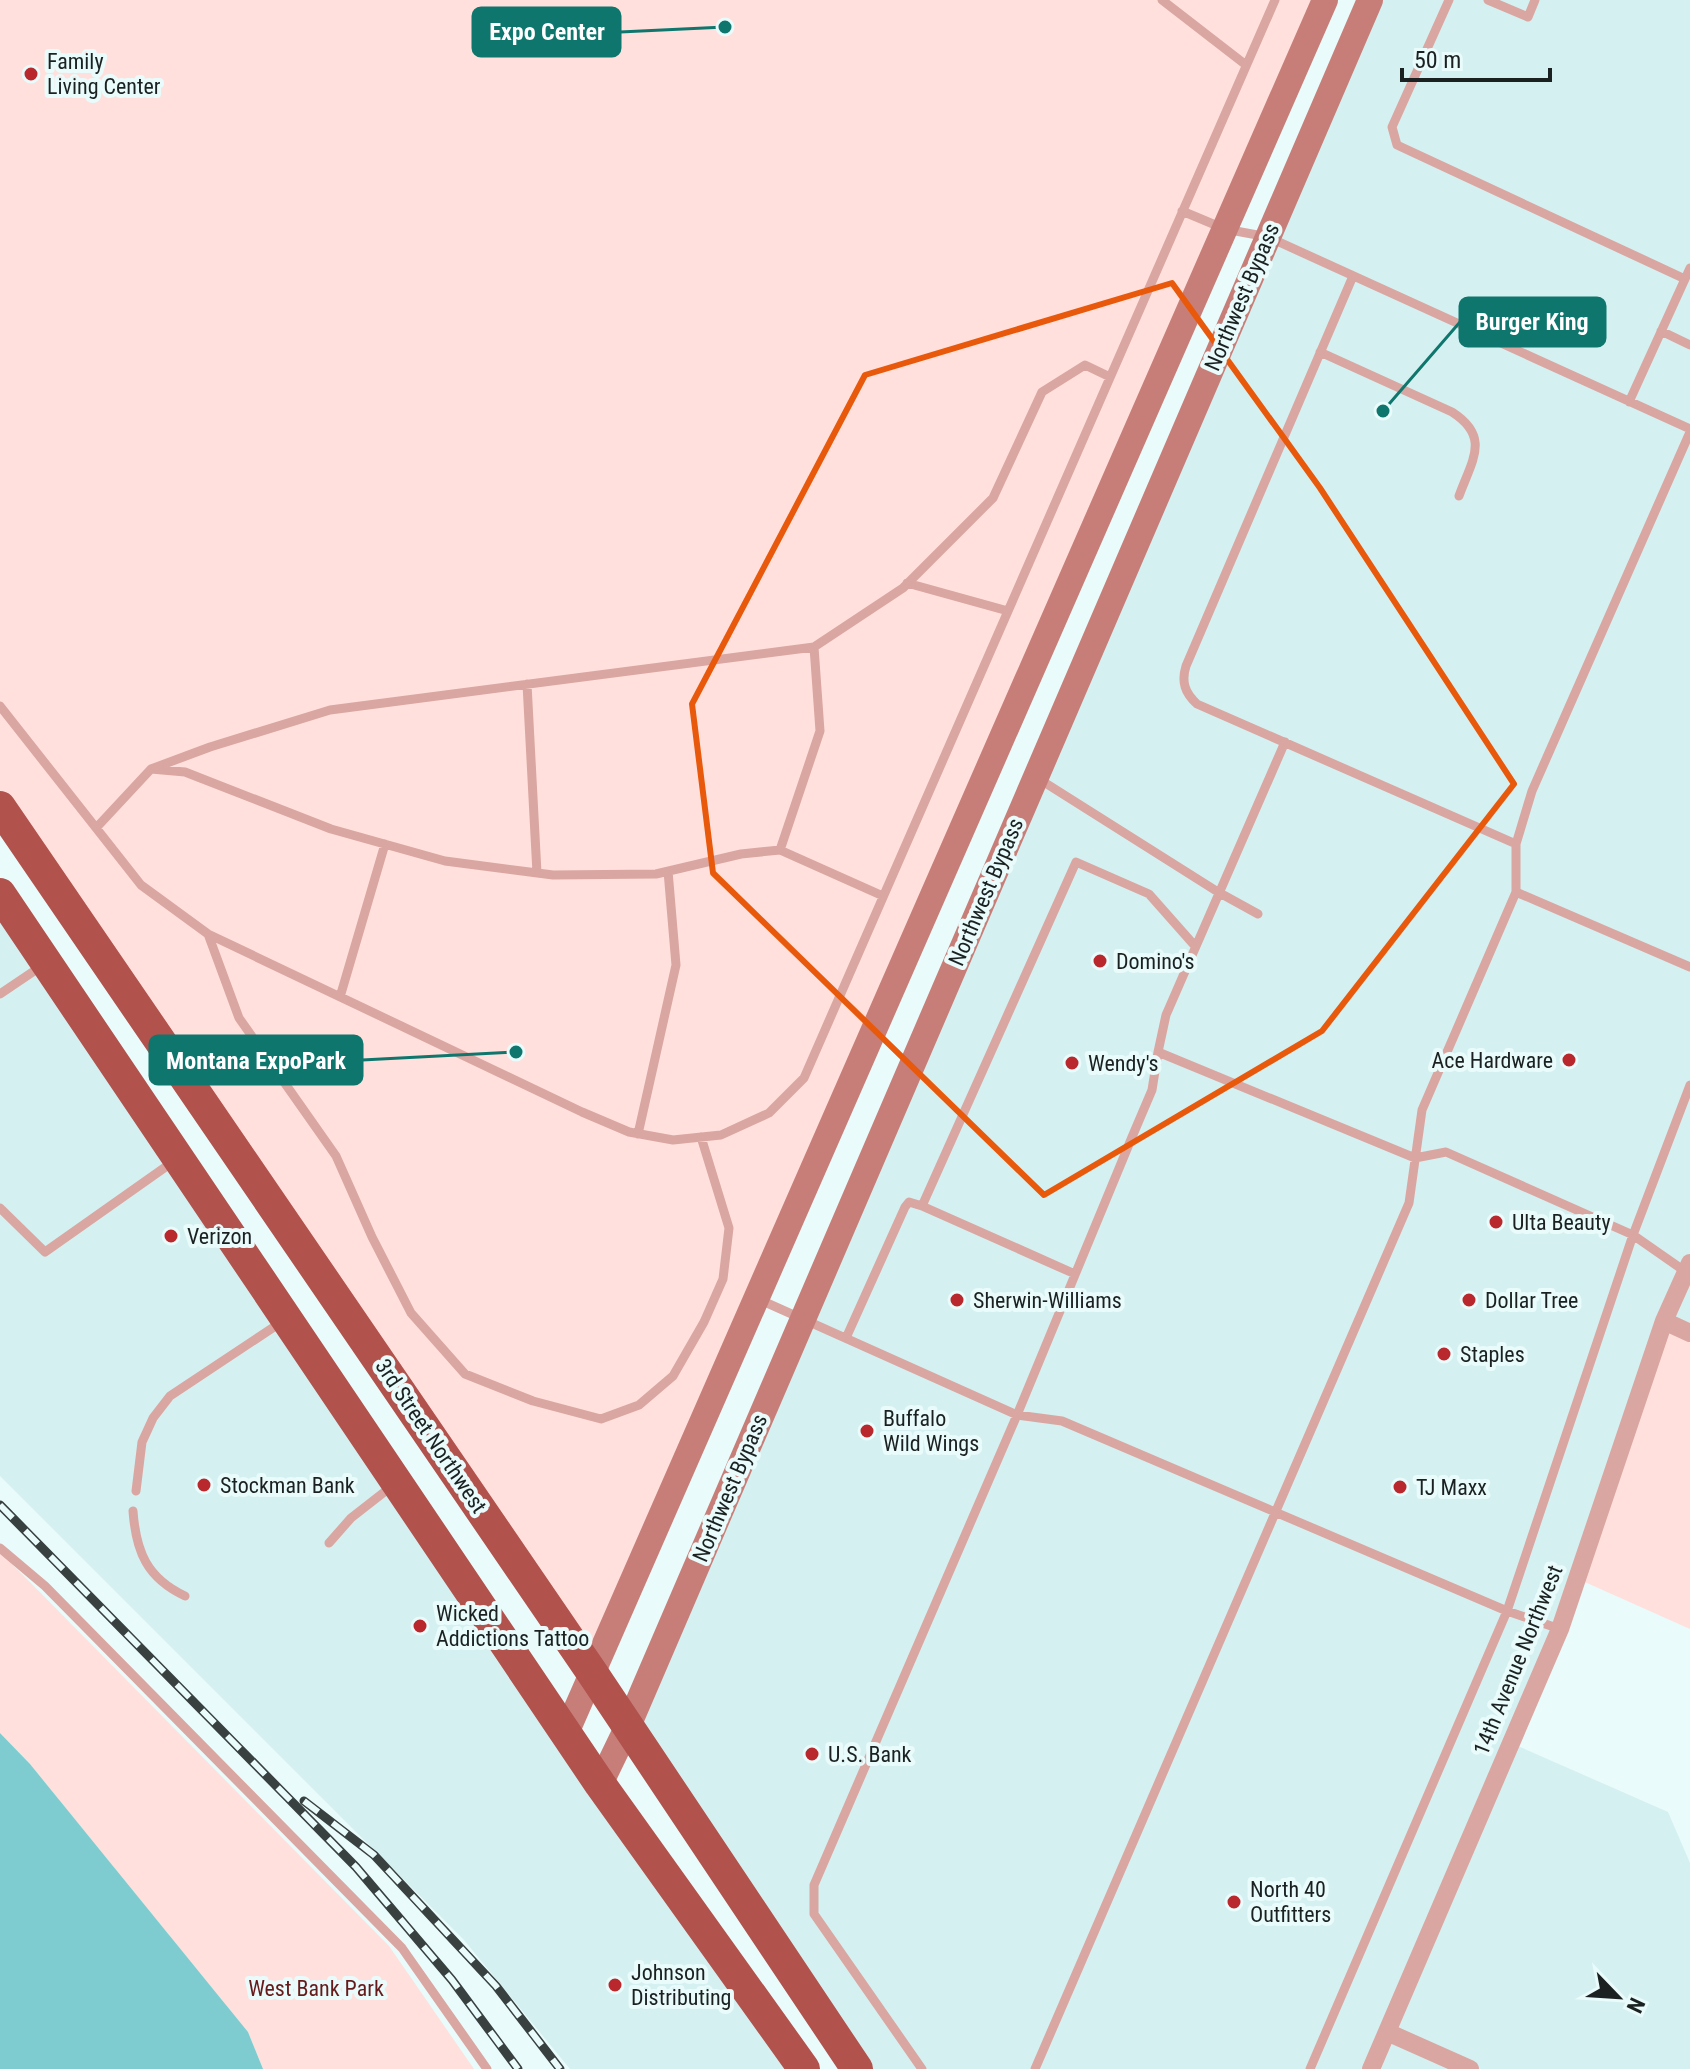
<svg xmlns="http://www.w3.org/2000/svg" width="1690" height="2069" viewBox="0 0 1690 2069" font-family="'Roboto Condensed',sans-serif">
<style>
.built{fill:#d5f0f1}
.green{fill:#ffe0dc}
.water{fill:#7ecccf}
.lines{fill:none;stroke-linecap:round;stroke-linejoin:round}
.service{stroke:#daa6a1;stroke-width:9}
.minor{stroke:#daa6a1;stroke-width:18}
.secondary{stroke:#c87e78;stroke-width:26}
.trunk{stroke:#b2524d;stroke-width:32}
.rail-casing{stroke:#384040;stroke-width:9}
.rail{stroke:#e9fbfb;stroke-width:6;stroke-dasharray:18;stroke-linecap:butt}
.marked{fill:none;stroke:#e8590c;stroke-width:6;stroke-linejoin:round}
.poi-dot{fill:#b8282c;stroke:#e9fbfb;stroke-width:3}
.labels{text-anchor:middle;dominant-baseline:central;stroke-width:8;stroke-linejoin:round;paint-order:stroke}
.poi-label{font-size:22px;fill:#1b2121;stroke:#e9fbfb;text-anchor:start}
.street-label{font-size:22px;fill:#1b2121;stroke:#e9fbfb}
.park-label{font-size:22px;fill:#661b1a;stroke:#e9fbfb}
.leader{fill:none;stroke:#0f766e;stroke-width:3}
.callout-dot{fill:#0f766e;stroke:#e9fbfb;stroke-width:3}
.callout{fill:#0f766e;stroke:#0f766e;stroke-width:3}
.callout-label{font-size:24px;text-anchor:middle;font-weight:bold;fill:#fff}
</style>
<rect width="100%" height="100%" fill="#e9fbfb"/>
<!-- built -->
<path class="built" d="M1369 0H1690V1333L1511 1743 1668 1812 1690 1863V2069H857L628 1726Z
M0 892 801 2069H570L464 1940 0 1476Z"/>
<!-- green -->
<path class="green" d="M0 0H1325L591 1671 0 806Z
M1664 1321 1690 1333V1629L1578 1579Z
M0 1546 14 1566 389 1946 474 2069H263L248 2032 30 1764 0 1733Z"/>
<!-- water -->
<path class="water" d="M0 1733 30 1764 248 2032 263 2069H0Z"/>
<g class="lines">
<!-- service -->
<path class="service" d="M1162 0 1246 65
M1449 0 1392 127 1397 145 1685 279
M1488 0 1528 17 1535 0
M1182 211 1225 229 1268 237 1690 429
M1353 276 1186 666C1181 682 1185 693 1197 704L1516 844
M1661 331 1690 345
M1320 352 1452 412C1491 437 1472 460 1459 496
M1629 402 1690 268
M907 583 1008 611
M527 684 537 873
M0 706 141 885 208 934 582 1112 629 1132 673 1140 721 1135 769 1113 804 1078 1275 0
M1285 742 1166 1015 1158 1052 1415 1158 1446 1152 1633 1235 1686 1272
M151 769 210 747 330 710 814 647 903 588 993 498 1042 392 1085 365 1110 377
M1039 779 1218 892 1258 914
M97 827 151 769 185 772 331 829 445 861 553 875 656 874 741 854 780 850 883 896
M780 850 820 731 814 647
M1516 892 1690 967
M208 934 239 1018 336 1156 372 1237 411 1313 465 1374 533 1401 601 1419 639 1405 673 1376 704 1322 723 1279 729 1228 701 1137
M0 994 43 965
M340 997 385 844
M638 1134 676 965 668 871
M0 1208 45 1252 174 1161
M1075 1274 922 1206 1076 862 1149 894 1195 946
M758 1299 1017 1415 1062 1421 1507 1611 1560 1629
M846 1338 905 1207 909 1202 922 1206
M136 1491 142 1442 153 1418 170 1396 283 1321
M133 1511C136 1552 147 1578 185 1596
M329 1543 351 1518 392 1486
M0 1548 45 1586 402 1948 487 2069
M922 2069 814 1914V1885L1017 1415 1132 1137 1152 1090 1158 1052
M1035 2069 1409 1203 1422 1110 1516 892V844L1532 791 1690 432
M1310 2069 1507 1611 1633 1235 1690 1085"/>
<!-- minor -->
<path class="minor" d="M1664 1321 1690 1333
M1387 2032 1470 2069
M1371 2069 1560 1629 1664 1321 1690 1263"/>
<!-- secondary -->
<path class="secondary" d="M566 1733 1325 0
M600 1784 628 1726 1370 0"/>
<!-- trunk -->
<path class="trunk" d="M0 807 591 1671 857 2069
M0 894 600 1784 804 2069"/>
<!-- rail casing -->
<g class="rail-casing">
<path id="rail" d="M0 1505 356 1867 452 1980 518 2069
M304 1801 374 1855 496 1986 560 2069"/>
</g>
<!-- rail -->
<use href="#rail" class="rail"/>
</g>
<!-- marked area -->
<path class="marked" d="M1172 283 1320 488 1514 784 1322 1031 1044 1195 713 873 692 704 865 375Z"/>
<!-- markers -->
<g class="poi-dot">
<circle cx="31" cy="74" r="8"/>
<circle cx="1100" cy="961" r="8"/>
<circle cx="1569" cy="1060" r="8"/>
<circle cx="1072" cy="1063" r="8"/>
<circle cx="1496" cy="1222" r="8"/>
<circle cx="171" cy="1236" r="8"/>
<circle cx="957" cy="1300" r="8"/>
<circle cx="1469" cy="1300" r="8"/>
<circle cx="1444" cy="1354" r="8"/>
<circle cx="867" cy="1431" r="8"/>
<circle cx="204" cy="1485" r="8"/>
<circle cx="1400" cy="1487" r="8"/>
<circle cx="420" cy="1626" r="8"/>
<circle cx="812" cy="1754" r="8"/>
<circle cx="1234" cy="1902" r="8"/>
<circle cx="615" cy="1985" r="8"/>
</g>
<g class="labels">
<!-- poi labels -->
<g class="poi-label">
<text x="47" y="61">Family<tspan x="47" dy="25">Living Center</tspan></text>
<text x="1116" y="961">Domino's</text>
<text x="1553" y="1060" text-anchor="end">Ace Hardware</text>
<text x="1088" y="1063">Wendy's</text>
<text x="1512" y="1222">Ulta Beauty</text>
<text x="187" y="1236">Verizon</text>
<text x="973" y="1300">Sherwin-Williams</text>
<text x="1485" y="1300">Dollar Tree</text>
<text x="1460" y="1354">Staples</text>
<text x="883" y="1418">Buffalo<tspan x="883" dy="25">Wild Wings</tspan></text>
<text x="220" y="1485">Stockman Bank</text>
<text x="1416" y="1487">TJ Maxx</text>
<text x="436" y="1613">Wicked<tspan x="436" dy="25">Addictions Tattoo</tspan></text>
<text x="828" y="1754">U.S. Bank</text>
<text x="1250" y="1889">North 40<tspan x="1250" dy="25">Outfitters</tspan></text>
<text x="631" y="1972">Johnson<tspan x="631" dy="25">Distributing</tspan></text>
</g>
<!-- street labels -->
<g class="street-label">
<text transform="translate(1242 297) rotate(-67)">Northwest Bypass</text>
<text transform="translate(986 892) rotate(-67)">Northwest Bypass</text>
<text transform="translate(431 1436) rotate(56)">3rd Street Northwest</text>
<text transform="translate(730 1488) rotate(-67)">Northwest Bypass</text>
<text transform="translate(1518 1660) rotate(-68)">14th Avenue Northwest</text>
</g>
<!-- park labels -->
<g class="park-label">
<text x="316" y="1988">West Bank Park</text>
</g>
</g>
<!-- callouts -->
<path class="leader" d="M725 27L620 32M1383 411L1460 322M516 1052L362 1060"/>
<g class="callout-dot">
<circle cx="725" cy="27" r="8"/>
<circle cx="1383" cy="411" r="8"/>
<circle cx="516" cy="1052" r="8"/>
</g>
<g class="callout">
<rect x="473" y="8" width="147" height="48" rx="8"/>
<rect x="1460" y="298" width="145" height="48" rx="8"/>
<rect x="150" y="1036" width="212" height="48" rx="8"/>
</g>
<g class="callout-label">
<text x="547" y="40">Expo Center</text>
<text x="1532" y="330">Burger King</text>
<text x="256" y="1069">Montana ExpoPark</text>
</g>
<!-- north arrow -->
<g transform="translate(1618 1997) rotate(115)" stroke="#e9fbfb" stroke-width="6" paint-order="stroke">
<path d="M0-6L14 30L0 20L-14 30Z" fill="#1b2121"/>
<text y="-12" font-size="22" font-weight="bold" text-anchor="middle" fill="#1b2121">N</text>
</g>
<!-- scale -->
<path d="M1402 68v12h148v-12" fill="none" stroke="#1b2121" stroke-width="4"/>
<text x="1414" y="68" font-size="24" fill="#1b2121" stroke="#e9fbfb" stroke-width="6" paint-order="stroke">50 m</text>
</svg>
